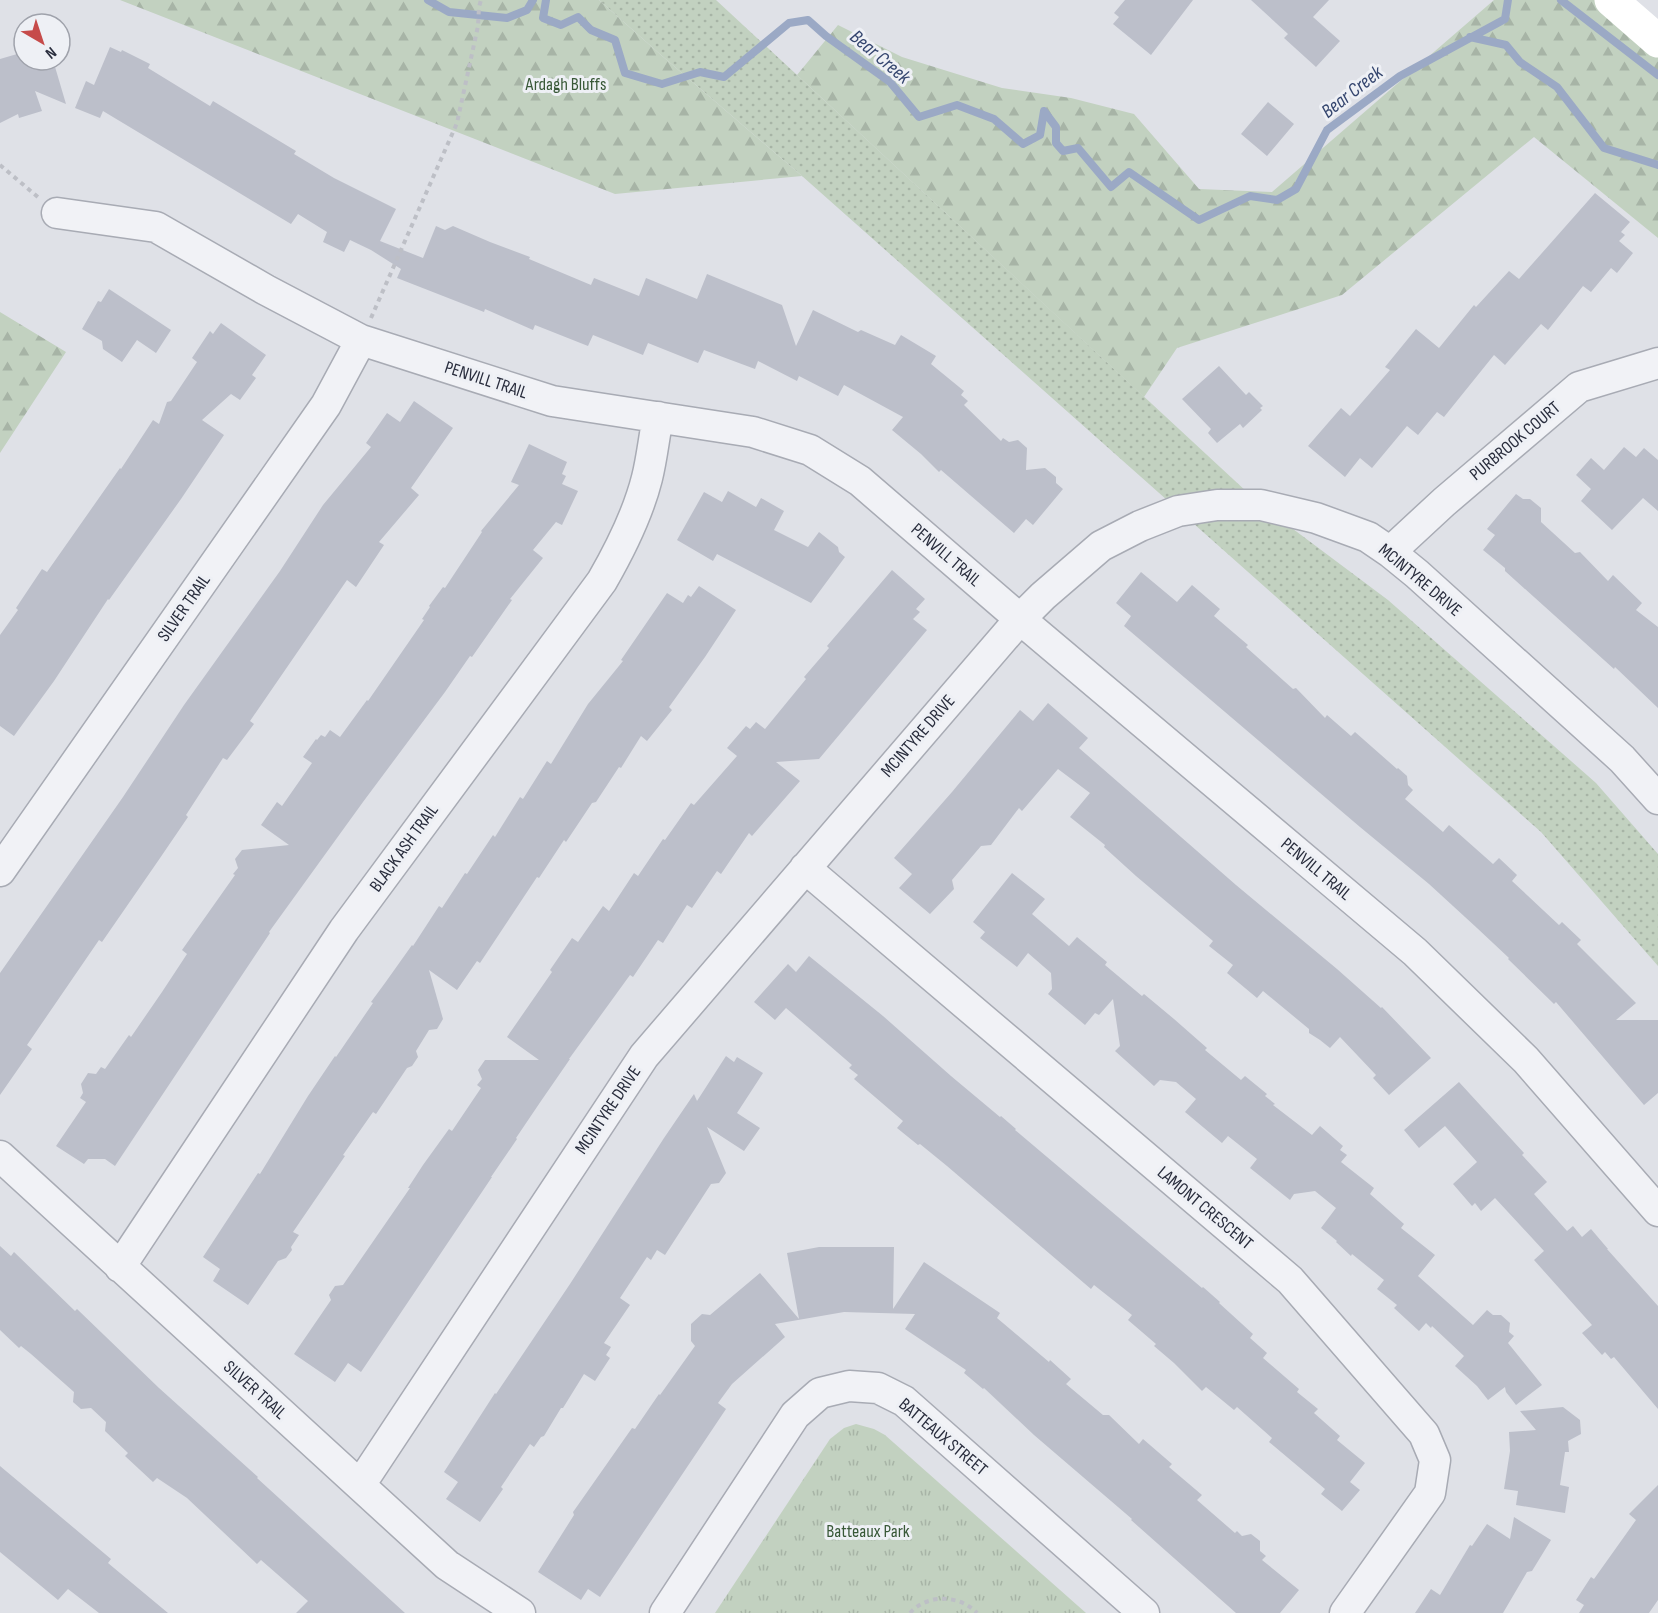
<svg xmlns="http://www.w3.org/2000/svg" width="1658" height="1613" viewBox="0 0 1658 1613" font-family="'Sofia Sans Condensed',sans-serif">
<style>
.grass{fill:url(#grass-dots)}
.forest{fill:url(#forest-firs)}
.park{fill:url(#park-tufts)}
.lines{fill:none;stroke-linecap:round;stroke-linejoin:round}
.stream{stroke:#9ba9c5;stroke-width:8}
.building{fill:#bcbfca}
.minor-casing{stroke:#a8abb4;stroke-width:33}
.path{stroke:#bdbfc6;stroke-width:4;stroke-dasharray:4.5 4.5;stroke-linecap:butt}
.minor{stroke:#f1f2f6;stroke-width:30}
.secondary{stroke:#fff;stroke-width:33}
.labels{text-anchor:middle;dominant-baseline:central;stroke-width:6;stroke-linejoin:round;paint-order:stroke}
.park-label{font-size:18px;fill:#385837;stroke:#eef0f5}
.street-label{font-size:18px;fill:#292d3d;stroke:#eef0f5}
.water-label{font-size:20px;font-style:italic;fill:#35466f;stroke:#eef0f5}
</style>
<defs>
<pattern id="grass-dots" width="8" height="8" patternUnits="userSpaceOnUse" patternTransform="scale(1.5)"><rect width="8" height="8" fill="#c2d1c0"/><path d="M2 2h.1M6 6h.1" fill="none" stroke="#a7b4a6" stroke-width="1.8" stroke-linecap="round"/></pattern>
<pattern id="forest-firs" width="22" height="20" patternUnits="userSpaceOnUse" patternTransform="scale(1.5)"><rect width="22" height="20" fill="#c2d1c0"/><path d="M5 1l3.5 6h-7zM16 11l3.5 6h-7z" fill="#a7b4a6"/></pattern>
<pattern id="park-tufts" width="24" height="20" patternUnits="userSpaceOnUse" patternTransform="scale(1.5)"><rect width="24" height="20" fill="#c2d1c0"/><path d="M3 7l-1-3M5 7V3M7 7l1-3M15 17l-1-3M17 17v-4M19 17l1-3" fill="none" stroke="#a7b4a6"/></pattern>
</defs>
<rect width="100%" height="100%" fill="#dfe1e7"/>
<!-- grass -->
<path class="grass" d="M599 0H716L1261 505 1388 600 1596 783 1658 854V966L1541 832 802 176 661 55Z"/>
<!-- forest -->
<path class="forest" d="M120 0H599L661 55 802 176 615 194Z
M1494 0H1611L1658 41V238L1534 137 1342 295 1177 348 1144 397 797 75 838 25 902 57 1002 88 1071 98 1134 114 1199 189 1272 192Z
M0 312 66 352 0 453Z"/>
<!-- park -->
<path class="park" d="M856 1424 874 1429 885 1435 1086 1613H715L830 1439 844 1428Z"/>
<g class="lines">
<!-- stream -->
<path class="stream" d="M428 0 449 12 507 18 527 10 533 0
M546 0 543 18 561 25 578 17 591 30 615 40 625 73 662 84 700 72 724 77 789 23 808 20 826 36 890 82 919 117 957 105 994 119 1023 144 1040 135 1044 111 1056 127V143L1063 151 1078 148 1111 187 1129 172 1199 220 1250 196 1277 200 1296 189 1327 130 1400 76 1505 19 1508 0
M1561 0 1658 75
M1470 37 1506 45 1520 62 1557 87 1604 148 1658 165"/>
</g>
<!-- building -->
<path class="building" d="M1125 0H1193L1151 55 1113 24 1119 17 1114 13Z
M1251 0H1329L1313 17 1340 41 1316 67 1284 38 1288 34Z
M110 47 121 52 122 50 150 64 148 68 210 106 213 101 296 151 294 154 334 178 396 209 380 241 423 258 436 226 445 230 453 226 490 242 530 257 529 259 591 285 594 278 639 296 646 278 697 299 707 274 782 305 796 346 813 310 858 332 861 330 895 345 901 335 936 356 931 364 964 391 961 395 968 401 964 405 1001 441 1003 438 1009 442 1018 440 1027 448 1026 470 1045 468 1056 477V483L1063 489 1033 525 1026 519 1014 533 941 470 939 472 921 454 892 430 903 417 844 385 838 396 799 376 797 381 758 361 755 369 704 350 698 363 648 343 643 355 593 335 588 346 535 325 533 330 485 309 484 312 397 278 401 269 371 250 350 240 344 252 323 242 327 232 298 214 291 224 103 111 100 118 75 108 86 81 94 85Z
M24 52V60H53L66 104 35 91 42 111 19 118 18 114 0 123V59Z
M1268 102 1294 124 1267 156 1241 134Z
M1595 193 1630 222 1621 232 1625 235 1619 241 1633 253 1617 273 1611 268 1591 292 1583 286 1548 330 1541 324 1505 365 1494 355 1444 417 1437 412 1418 435 1407 426 1372 468 1360 458 1345 477 1308 446 1341 408 1350 416 1390 370 1385 367 1416 329 1439 348 1474 305 1476 307 1509 271 1519 279Z
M109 289 171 330 156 353 137 340 122 362 103 349 102 341 82 329 98 301 101 302Z
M221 323 266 355 252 375 256 378 240 400 231 394 202 420 224 435 181 499 109 600 108 599 54 681 14 736 0 726V635L18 610 16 608 42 569 47 572 120 468 121 469 153 420 159 424 167 402 171 401 197 362 192 358 210 331 213 334Z
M1219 366 1246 395 1249 392 1263 406 1260 408 1262 410 1243 428 1240 424 1217 443 1208 433 1211 429 1182 399Z
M414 401 453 428 411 488 419 495 379 542 384 545 356 587 347 580 250 721 254 724 227 760 223 758 186 815 188 817 158 861 102 942 99 940 27 1045 32 1049 0 1095V973L123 797 184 705 280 571 323 505 371 447 366 443 387 413 400 422Z
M529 444 567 462 562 474 566 476 562 484 578 491 562 525 556 522 533 550 543 558 510 599 512 600 472 657 470 656 445 692 363 802 269 932 270 933 115 1166 105 1159H88L84 1164 56 1146 86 1102 80 1098 83 1093 81 1084 88 1073 96 1074 101 1067 105 1069 129 1035 131 1037 162 992 187 954 182 950 235 875 233 874 238 868 235 859 242 850 289 845 261 825 277 802 282 806 312 763 303 757 316 739 317 740 321 735 325 737 330 730 340 737 367 700 368 701 424 620 422 619 430 607 429 606 443 587 445 588 482 532 481 531 519 485 511 482Z
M1624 447 1636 457 1644 448 1658 460V511L1643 498 1612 530 1581 501 1591 489 1576 475 1591 458 1604 470Z
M728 491 756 507 761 498 784 511 774 530 808 547 819 532 838 547 839 552 845 557 811 603 717 554 713 561 677 540 704 492 722 502Z
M1516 494 1523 499H1530L1541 508V522L1575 553 1580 552 1608 581 1613 575 1642 603 1636 610 1658 627V708L1615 667 1614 669 1505 571V568L1483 550 1495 535 1487 529Z
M892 570 925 599 916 609 920 612 913 619 927 630 819 759 776 762 800 781 752 836 749 833 721 874 717 871 692 908 687 905 663 943 658 940 633 977 630 975 569 1059H570L541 1101 516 1138 517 1139 491 1177H492L361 1372 348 1363 335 1382 294 1354 331 1300 329 1295 335 1286 343 1285 410 1188H408L423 1165 449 1129 452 1131 481 1088 477 1085 482 1079 478 1070 485 1060H539L507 1037 552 972 550 970 572 938 578 942 603 906 609 911 634 873 638 876 663 839 665 840 691 803 694 805 737 756 727 748 746 726 750 729 756 722 765 729 806 679 804 677 829 648 827 646Z
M1141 572 1177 602 1192 585 1220 609 1214 616 1248 645 1246 647 1284 681 1293 689 1296 688 1325 718 1327 715 1351 736 1355 732 1397 769 1398 768 1407 776 1408 785 1413 790 1405 799 1443 832 1449 825 1493 864 1499 858 1517 875 1512 881 1559 925 1562 922 1581 940 1577 944 1636 1003 1616 1020H1658V1093L1644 1105 1556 1002 1554 1004 1508 959 1509 958 1477 928 1429 884 1360 827 1124 626 1131 616 1116 603Z
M699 586 736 610 705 657 669 707 672 710 647 741 641 736 621 768 619 767 596 802 592 803 566 842 564 840 539 878 537 877 480 963 477 961 457 990 429 970 443 1019 437 1029 429 1030 416 1051 418 1057 412 1066 407 1068 376 1114 373 1112 343 1155 345 1156 293 1232 299 1235 291 1247 292 1250 286 1258 278 1261 248 1305 213 1281 220 1269 203 1257 258 1173 260 1174 308 1096 335 1056 336 1057 373 1003 371 1002 385 983 412 945 413 946 439 906 442 908 465 873 467 874 493 835 495 837 520 797 523 799 547 761 551 764 588 704 623 661 621 660 667 593 683 603 688 595 691 597Z
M1048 703 1088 738 1079 748 1236 885 1337 969 1381 1008 1382 1007 1431 1058 1389 1095 1373 1078 1376 1075 1340 1037 1330 1048 1320 1040 1309 1033V1029L1263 991 1257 998 1227 973 1233 965 1209 946 1213 941 1136 876 1104 847 1105 845 1070 817 1090 793 1058 769 1022 811 1019 808 991 845 981 846 952 880 954 889 930 914 899 888 912 874 894 858 952 792 1020 710 1033 721Z
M1012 873 1045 899 1032 914 1069 946 1077 937 1107 962 1105 965 1142 996 1144 994 1174 1019 1207 1048 1205 1050 1241 1080 1245 1076 1267 1094 1265 1096 1275 1104 1273 1105 1312 1135 1320 1126 1343 1146 1340 1150 1347 1155 1341 1162 1374 1188 1370 1194 1404 1224 1401 1228 1435 1255 1418 1276 1473 1325 1487 1310 1493 1315H1501L1510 1323 1509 1332 1514 1336 1508 1343 1542 1385 1516 1405 1506 1392 1505 1387 1488 1400 1477 1386 1455 1366 1464 1356 1432 1326 1431 1328 1426 1323 1419 1331 1394 1308 1397 1305 1377 1289 1384 1280 1352 1254 1351 1256 1336 1242 1337 1241 1321 1228 1336 1208 1315 1191 1294 1194 1290 1200 1250 1168 1257 1159 1228 1136 1222 1143 1185 1112 1196 1099 1176 1082 1160 1080 1154 1086 1115 1051 1120 1046 1113 999 1099 1015 1095 1013 1085 1025 1048 994 1052 989 1051 973 1028 953 1017 967 980 938 985 932 973 922Z
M809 956 883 1016 951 1076 1000 1117 1001 1116 1016 1129 1015 1130 1202 1288 1203 1287 1220 1302 1219 1303 1253 1334 1250 1338 1267 1353 1263 1358 1299 1389 1297 1392 1318 1409 1314 1413 1340 1436 1337 1440 1365 1463 1350 1482 1360 1490 1342 1511 1321 1494 1325 1489 1269 1442 1272 1438 1237 1407 1234 1410 1206 1387 1202 1391 1174 1363 1154 1346 1156 1344 1128 1320 1132 1315 1094 1285 1091 1289 947 1166 920 1144 918 1145 897 1128 903 1121 854 1079 858 1075 849 1068 852 1065 807 1026 786 1008 775 1020 754 1002 788 964 796 972Z
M726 1056 734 1062 737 1057 763 1073 737 1113 760 1128 744 1151 707 1127 726 1173 719 1183 711 1184 665 1255 657 1250 651 1260 647 1257 620 1298 630 1305 604 1343 611 1347 606 1355 610 1358 595 1381 584 1374 563 1408H561L544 1436 541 1437 534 1447 530 1444 501 1487 503 1489 480 1522 446 1499 458 1482 444 1472 495 1393 496 1394 570 1284 664 1138 694 1094 697 1101Z
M1459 1082 1524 1153 1522 1155 1547 1182 1534 1194 1567 1231 1573 1226 1582 1237 1591 1229 1608 1249H1607L1658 1306V1409L1614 1357 1611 1359 1605 1352 1602 1355 1582 1333 1592 1325 1534 1260 1544 1251 1495 1198 1481 1211 1475 1203 1472 1206 1453 1184 1477 1162 1445 1126 1419 1148 1404 1130Z
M0 1246 11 1256 14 1252 75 1311 77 1309 159 1388 258 1477 257 1478 405 1613H296L308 1601 261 1560 257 1564 187 1498 157 1478 153 1482 125 1456 128 1453 105 1431 106 1422 91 1408 81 1409 73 1402 74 1392 31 1354 21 1346 19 1348 0 1330Z
M819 1247H894L893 1309 924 1262 1000 1313 997 1318 1049 1362 1050 1360 1071 1379 1066 1384 1103 1415H1109L1139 1444 1143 1439 1172 1464 1169 1467 1202 1495 1197 1500 1235 1533 1237 1531 1242 1536 1251 1534 1260 1541V1551L1266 1556 1262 1560 1299 1590 1280 1613H1236L1131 1520 1132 1519 1034 1435 984 1388 983 1389 964 1373 966 1370 905 1329 915 1314 844 1312 775 1324 785 1337 732 1384 718 1403 726 1409 600 1597 588 1589 581 1600 538 1572 574 1515 573 1512 578 1505 632 1428 635 1429 659 1394 660 1395 695 1346 691 1341V1324L702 1314 710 1315 760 1273 799 1319 787 1253Z
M1563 1407 1580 1420 1581 1434 1568 1441 1569 1452H1565L1560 1485 1569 1487 1565 1513 1516 1505 1518 1491 1504 1489 1510 1451 1509 1432 1536 1430 1520 1411Z
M0 1466 111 1559 108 1563 168 1613H99L68 1589 58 1600 0 1552Z
M1658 1485V1600L1649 1613H1579L1584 1605 1576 1600 1591 1577 1594 1579 1636 1520 1629 1514Z
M1514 1517 1551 1540 1532 1571 1527 1572 1503 1613H1415L1431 1589 1440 1595 1470 1545 1472 1546 1487 1524 1510 1539Z"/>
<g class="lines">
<!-- minor casing -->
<g class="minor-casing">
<path id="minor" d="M57 213 156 227 266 290 361 340 552 401 753 432 810 450 860 481 1020 619 1415 952 1526 1060 1658 1211
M1390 552 1444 502 1579 387 1658 363
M805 868 1290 1280 1424 1434 1435 1460 1430 1493 1345 1613
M0 871 326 405 361 340
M0 1156 447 1565 520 1613
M120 1267 344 930 602 581C621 548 638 514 647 478 652 458 654 437 658 417
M360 1485 644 1056 1020 619 1043 596 1101 546 1140 526 1178 511 1217 505H1261L1316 518 1368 537 1390 552 1417 574 1622 759 1658 799
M665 1613 795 1415 820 1393 849 1386 878 1388 904 1401 1144 1613"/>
</g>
<!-- path -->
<path class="path" d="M0 165 39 198
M371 318 457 123 478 26 479 7 481 0
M910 1613C927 1594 959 1594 977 1613"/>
<!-- minor -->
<use href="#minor" class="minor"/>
<!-- secondary -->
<path class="secondary" d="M1611 0 1658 41"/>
</g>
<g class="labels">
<!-- park labels -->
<g class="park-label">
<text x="566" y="84">Ardagh Bluffs</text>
<text x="868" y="1531">Batteaux Park</text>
</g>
<!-- street labels -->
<g class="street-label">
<text transform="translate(486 380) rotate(18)">PENVILL TRAIL</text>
<text transform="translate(1515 441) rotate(-40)">PURBROOK COURT</text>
<text transform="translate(946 555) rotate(41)">PENVILL TRAIL</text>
<text transform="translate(1420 580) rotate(40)">MCINTYRE DRIVE</text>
<text transform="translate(184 608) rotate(-55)">SILVER TRAIL</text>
<text transform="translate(918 736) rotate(-49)">MCINTYRE DRIVE</text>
<text transform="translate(404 848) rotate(-54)">BLACK ASH TRAIL</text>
<text transform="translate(1316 869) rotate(40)">PENVILL TRAIL</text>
<text transform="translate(608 1110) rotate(-56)">MCINTYRE DRIVE</text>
<text transform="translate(1205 1208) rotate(40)">LAMONT CRESCENT</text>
<text transform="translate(255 1390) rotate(42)">SILVER TRAIL</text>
<text transform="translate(943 1437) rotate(40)">BATTEAUX STREET</text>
</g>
<!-- water labels -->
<g class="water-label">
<text transform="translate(880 57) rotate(40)">Bear Creek</text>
<text transform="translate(1352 92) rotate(-38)">Bear Creek</text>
</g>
</g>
<!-- north arrow -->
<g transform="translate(42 42) rotate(141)"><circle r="28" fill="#eef0f5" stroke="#9fa2ab" stroke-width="1.5"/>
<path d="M0-4.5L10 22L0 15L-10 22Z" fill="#c64b4a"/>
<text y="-9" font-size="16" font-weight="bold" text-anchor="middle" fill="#292d3d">N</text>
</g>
</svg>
